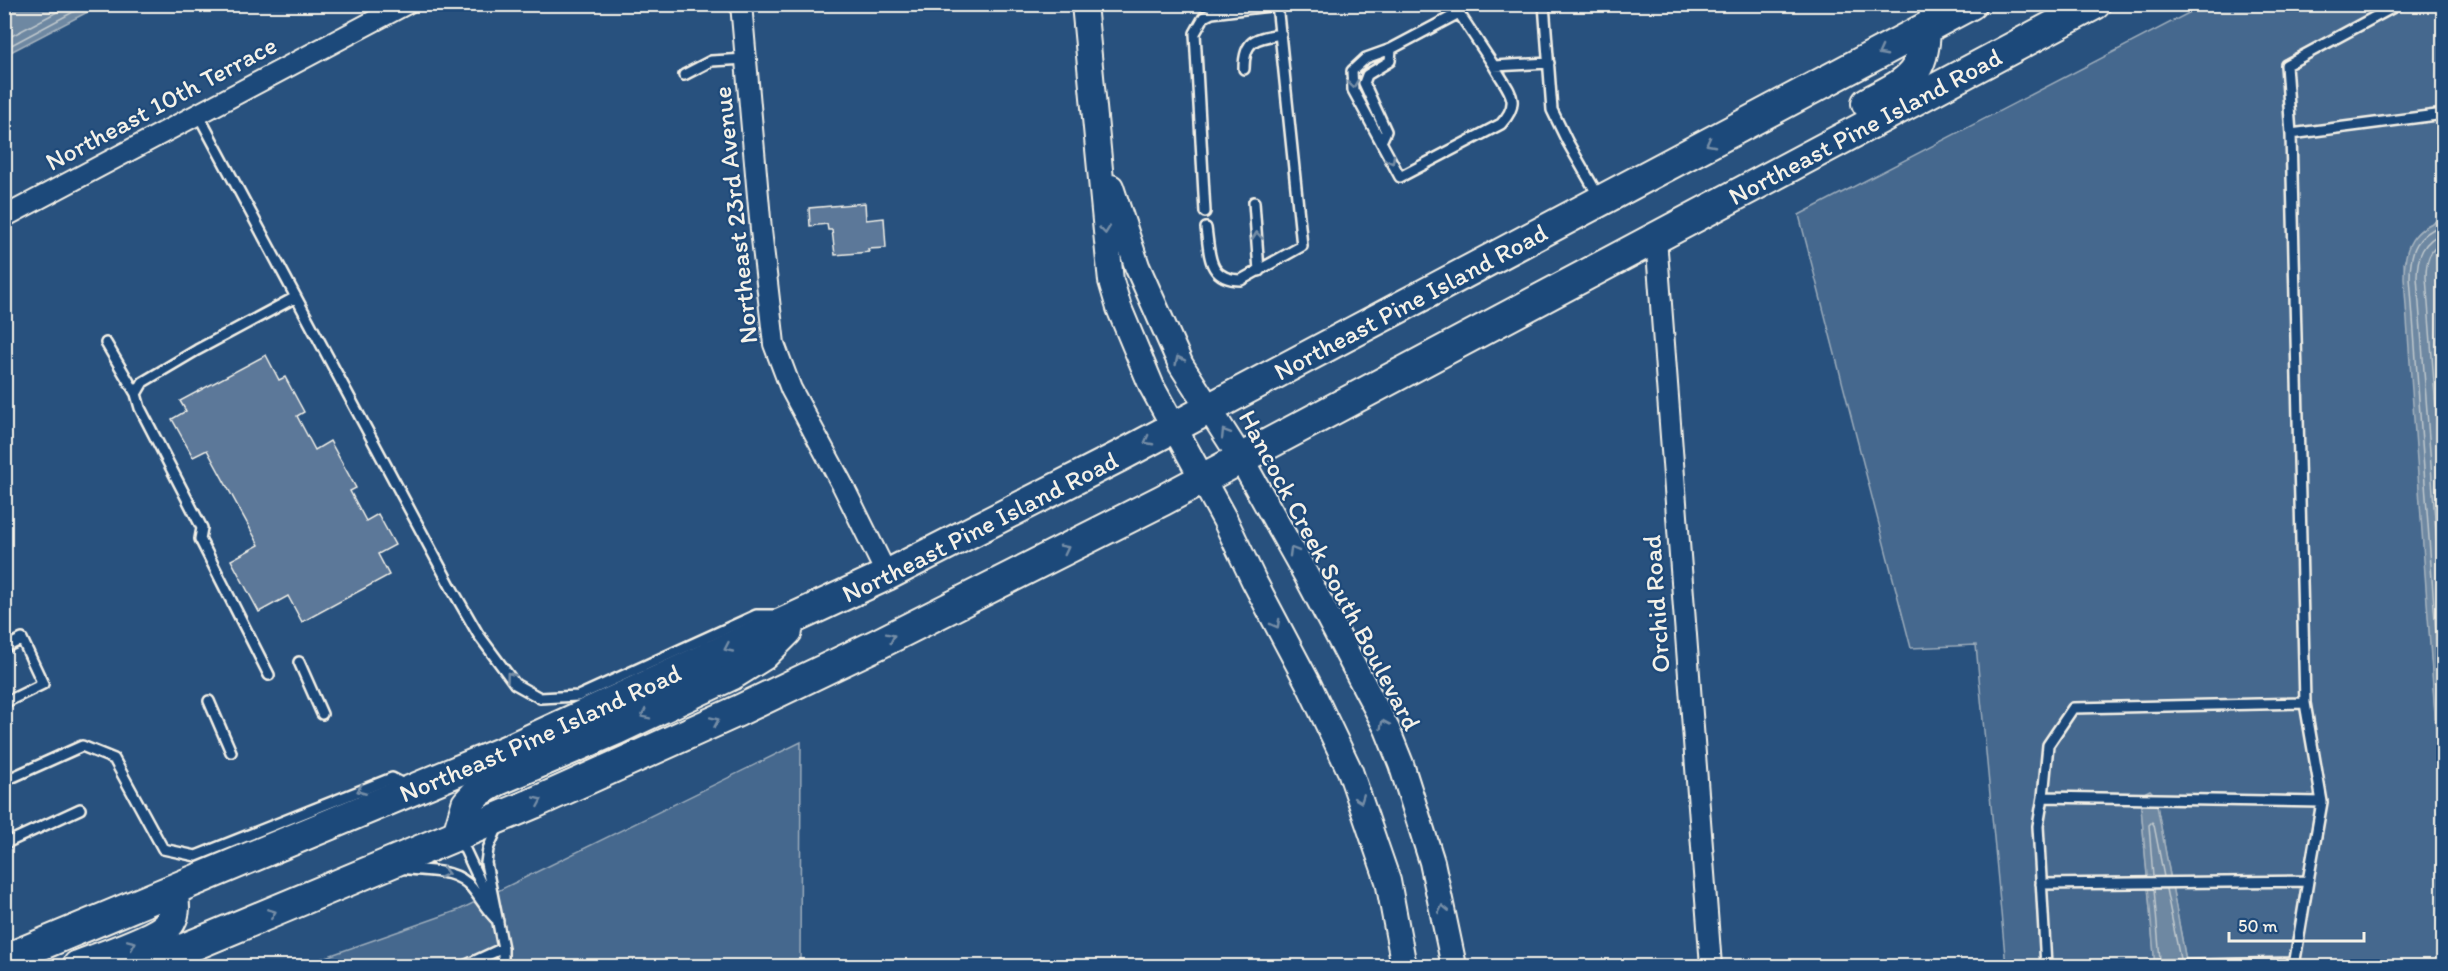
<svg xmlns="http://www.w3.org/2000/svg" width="2448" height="971" viewBox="0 0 2448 971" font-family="Itim,sans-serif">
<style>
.green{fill:#45688e;stroke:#9cacbb;stroke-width:1.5}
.water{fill:#6e88a2;stroke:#a4b2be;stroke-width:1.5}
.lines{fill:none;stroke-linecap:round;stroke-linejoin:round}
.shore{stroke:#bec7cc;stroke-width:1.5}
.building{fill:#5b7899;stroke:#f4f1e8;stroke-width:1.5}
.service-casing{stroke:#f4f1e8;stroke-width:14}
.minor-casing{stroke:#f4f1e8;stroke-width:24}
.tertiary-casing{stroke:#f4f1e8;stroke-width:28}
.primary-casing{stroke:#f4f1e8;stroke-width:34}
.service{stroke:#1f4a7a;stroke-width:9}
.minor{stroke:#1f4a7a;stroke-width:20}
.tertiary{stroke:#1f4a7a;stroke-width:24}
.primary{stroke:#1f4a7a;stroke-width:30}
.oneway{stroke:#748da6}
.labels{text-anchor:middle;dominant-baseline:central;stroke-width:4.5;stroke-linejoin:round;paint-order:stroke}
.street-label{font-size:26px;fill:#f4f1e8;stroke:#1f4a7a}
</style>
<rect width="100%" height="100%" fill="#28517e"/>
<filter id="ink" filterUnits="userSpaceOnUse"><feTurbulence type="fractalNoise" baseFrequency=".0167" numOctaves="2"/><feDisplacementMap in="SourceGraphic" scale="12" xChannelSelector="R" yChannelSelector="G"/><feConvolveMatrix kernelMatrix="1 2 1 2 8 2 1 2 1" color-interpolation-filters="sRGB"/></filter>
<g filter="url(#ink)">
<!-- green -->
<path class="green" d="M2204 5H2443V218C2414 230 2415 235 2404 263L2443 827V955L2436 966H2187L2155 795H2140L2155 966H2006L1976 645 1911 648 1799 215Z
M801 742 800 966H300L459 910Z"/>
<!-- water -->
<path class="water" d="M5 4H101V5L5 55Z
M2443 218V827L2404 278C2404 244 2413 230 2443 218Z
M2150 790 2155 795 2187 966H2155L2140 795Z"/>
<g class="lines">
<!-- shore -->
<path class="shore" d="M4 40 72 4
M4 49 88 4
M2444 224C2417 235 2410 249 2410 277L2444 744
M2444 232C2423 241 2417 256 2417 277L2444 640
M2444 242C2429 248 2426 262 2426 277L2444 515
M2153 877 2149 825 2152 822 2154 825 2164 877
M2154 889 2160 960
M2166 889 2180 959"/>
</g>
<!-- building -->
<path class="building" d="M865 203 866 220 884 218 886 248 868 249 869 252 835 255 832 230H828L827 224 810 226 809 208Z
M266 355 279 380 285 377 304 412 297 416 315 450 330 441 356 488 350 491 366 521 378 514 395 545 378 554 389 575 302 622 288 596 259 612 231 560 259 545 207 450 193 457 172 419 186 411 180 401Z"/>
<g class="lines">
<!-- service casing -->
<g class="service-casing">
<path id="service" d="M1456 4 1459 13 1494 66 1549 63
M1544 4 1552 110 1567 141 1599 197
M1924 4 1925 23
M2399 4 2286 65 2291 134 2444 114
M1459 13 1391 49 1366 58 1352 71 1353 90 1400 177 1501 124C1523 100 1508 91 1494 66
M1244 69C1244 40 1255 38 1281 34
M684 75 711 61 746 59
M198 114 451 587 478 634 515 684 540 698 578 696 756 615H774
M2291 134 2305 703 2073 708 2048 745 2043 797 2322 802 2305 703
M1381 142 1386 131 1364 83 1367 75 1390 61 1391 49
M1254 202 1259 271
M1205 212 1195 33 1204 17 1212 13 1277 5
M1206 228C1210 254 1207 280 1241 280L1302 246 1277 4
M106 343 136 394
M4 648 22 639 43 684 4 703
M299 662 322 714
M269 675 200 539 202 528 140 408 136 394 143 382 197 350 296 297
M209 701 231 752
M4 781 82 746 114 759 163 849 196 856 392 778 407 786
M2043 797 2038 826 2046 966
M498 826 488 849 486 863 503 948V966
M460 839 491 905
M4 844 80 809
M401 868C425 872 455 867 472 888 481 899 487 911 498 921
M2041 884 2308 881 2322 802
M464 966 503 948
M2151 966 2294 963
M2294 966 2308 881"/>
</g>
<!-- minor casing -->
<g class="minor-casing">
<path id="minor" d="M741 4 761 230 774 344 791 389 842 484 887 575
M4 217 406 4
M1656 238 1711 966"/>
</g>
<!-- tertiary casing -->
<g class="tertiary-casing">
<path id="tertiary" d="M1084 4 1108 252 1111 281 1119 308 1152 387 1225 520 1254 581 1309 685 1350 771 1388 881 1404 966
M1111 187 1137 266 1181 365 1240 457 1306 575 1387 729 1401 764 1432 862 1454 966"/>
</g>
<!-- primary casing -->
<g class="primary-casing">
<g id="primary">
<path d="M1867 103C1906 82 1924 77 1925 29"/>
<path d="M458 835 467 804 478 792 498 780 617 729 731 675 763 655 787 631"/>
<path id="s1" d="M4 960 508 750 887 575 1120 456 1971 4"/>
<path d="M78 966C96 959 162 937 170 922 176 912 174 902 172 891"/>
<path id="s2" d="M143 966 534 803 738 711 878 644 1163 500 2095 4"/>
</g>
</g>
<!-- service -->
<use href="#service" class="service"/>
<!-- minor -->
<use href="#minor" class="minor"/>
<!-- tertiary -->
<use href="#tertiary" class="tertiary"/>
<!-- primary -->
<use href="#primary" class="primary"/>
</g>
<!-- one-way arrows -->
<defs><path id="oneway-chevron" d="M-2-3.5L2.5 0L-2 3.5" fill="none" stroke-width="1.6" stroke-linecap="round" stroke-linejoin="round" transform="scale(1.5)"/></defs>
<g class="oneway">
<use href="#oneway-chevron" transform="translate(1882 52) rotate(152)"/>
<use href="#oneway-chevron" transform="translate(1353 84) rotate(82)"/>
<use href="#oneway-chevron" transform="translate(1710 143) rotate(152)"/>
<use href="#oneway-chevron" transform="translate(1391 160) rotate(61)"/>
<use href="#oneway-chevron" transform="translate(1105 230) rotate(84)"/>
<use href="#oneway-chevron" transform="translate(1257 236) rotate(-94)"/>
<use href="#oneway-chevron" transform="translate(1179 360) rotate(-116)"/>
<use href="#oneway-chevron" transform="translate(1225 433) rotate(-122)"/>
<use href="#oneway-chevron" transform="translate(1148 441) rotate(152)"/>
<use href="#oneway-chevron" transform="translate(1065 549) rotate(-27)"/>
<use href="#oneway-chevron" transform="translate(1293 551) rotate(-120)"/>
<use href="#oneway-chevron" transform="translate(1276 624) rotate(62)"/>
<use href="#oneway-chevron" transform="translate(891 637) rotate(-26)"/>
<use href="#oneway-chevron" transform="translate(728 648) rotate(155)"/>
<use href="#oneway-chevron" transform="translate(510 676) rotate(-127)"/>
<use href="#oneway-chevron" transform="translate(645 715) rotate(154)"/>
<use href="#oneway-chevron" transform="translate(715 721) rotate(-24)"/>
<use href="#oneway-chevron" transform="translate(1384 724) rotate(-115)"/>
<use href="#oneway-chevron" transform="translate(361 790) rotate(158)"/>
<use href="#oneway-chevron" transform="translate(1360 799) rotate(69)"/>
<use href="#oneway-chevron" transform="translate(538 801) rotate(-24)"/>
<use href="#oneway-chevron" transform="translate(445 873) rotate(15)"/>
<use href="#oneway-chevron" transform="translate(1443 909) rotate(-103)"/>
<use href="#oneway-chevron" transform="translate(272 913) rotate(-22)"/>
<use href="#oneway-chevron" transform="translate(132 944) rotate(-23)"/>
</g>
</g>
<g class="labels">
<!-- street labels -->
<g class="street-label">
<text transform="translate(161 103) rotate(-28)">Northeast 10th Terrace</text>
<text stroke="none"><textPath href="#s2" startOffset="1917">Northeast Pine Island Road</textPath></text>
<text transform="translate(735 215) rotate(-96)">Northeast 23rd Avenue</text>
<text stroke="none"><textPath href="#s1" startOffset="1554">Northeast Pine Island Road</textPath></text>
<text stroke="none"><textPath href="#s1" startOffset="1068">Northeast Pine Island Road</textPath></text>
<text transform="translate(1330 570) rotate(62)">Hancock Creek South Boulevard</text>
<text transform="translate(1656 604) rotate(-94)">Orchid Road</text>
<text stroke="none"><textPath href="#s1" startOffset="582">Northeast Pine Island Road</textPath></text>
</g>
</g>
<!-- margin -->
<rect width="2448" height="971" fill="none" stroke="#1f4a7a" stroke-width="24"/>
<rect x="12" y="12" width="2424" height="947" fill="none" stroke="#f4f1e8" stroke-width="2" filter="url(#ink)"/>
<!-- scale -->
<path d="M2229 932v9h135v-9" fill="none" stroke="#f4f1e8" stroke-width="3"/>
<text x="2238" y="932" font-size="18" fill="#f4f1e8" stroke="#1f4a7a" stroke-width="4.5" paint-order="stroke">50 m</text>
</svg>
